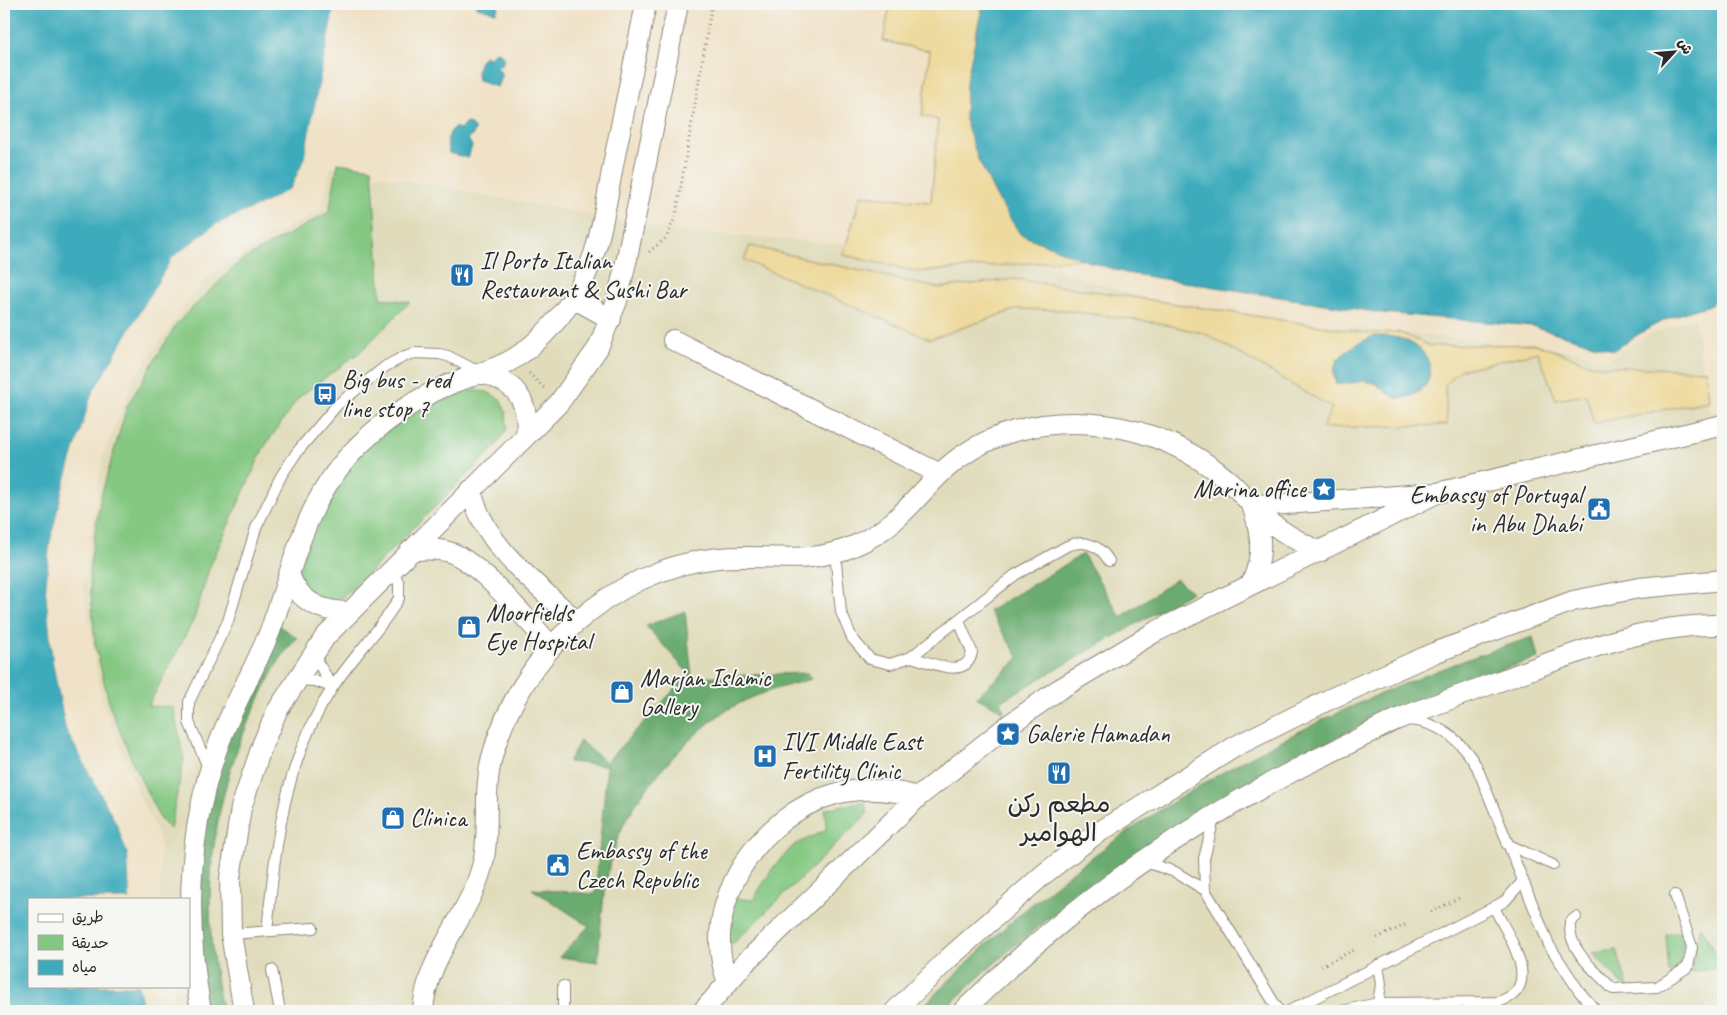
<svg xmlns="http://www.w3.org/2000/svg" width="1727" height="1015" viewBox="0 0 1727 1015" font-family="Caveat,'Playpen Sans Arabic',sans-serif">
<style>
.built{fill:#e0dcbb}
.green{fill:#84c882;stroke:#587a56}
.forest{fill:#6bac70;stroke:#4b6c4e}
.sand{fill:#eeda9e;stroke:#8c8264;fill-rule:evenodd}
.water{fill:#3eabbc;stroke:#346b74}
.pier{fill:#f0e2c7}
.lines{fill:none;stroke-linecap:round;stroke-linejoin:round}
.lane-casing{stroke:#8e8679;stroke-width:12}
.street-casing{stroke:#8e8679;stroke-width:22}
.path{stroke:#8e8679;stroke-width:3;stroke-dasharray:1 4;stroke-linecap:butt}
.lane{stroke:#fff;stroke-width:10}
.street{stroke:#fff;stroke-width:20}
.labels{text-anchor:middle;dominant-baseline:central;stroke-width:4;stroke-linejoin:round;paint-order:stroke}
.poi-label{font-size:25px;fill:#2b2b2b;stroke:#f6f6f2;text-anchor:start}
</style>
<rect width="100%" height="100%" fill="#f6f6f2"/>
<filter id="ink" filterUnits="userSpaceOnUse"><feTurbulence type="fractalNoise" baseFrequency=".02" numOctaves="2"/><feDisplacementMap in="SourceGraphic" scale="10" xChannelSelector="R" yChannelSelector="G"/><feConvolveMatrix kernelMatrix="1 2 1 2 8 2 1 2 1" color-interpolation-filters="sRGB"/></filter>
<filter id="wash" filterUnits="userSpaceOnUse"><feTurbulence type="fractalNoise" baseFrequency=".0096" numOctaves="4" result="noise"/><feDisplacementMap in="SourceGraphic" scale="20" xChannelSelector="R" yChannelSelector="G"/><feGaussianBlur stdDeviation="1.12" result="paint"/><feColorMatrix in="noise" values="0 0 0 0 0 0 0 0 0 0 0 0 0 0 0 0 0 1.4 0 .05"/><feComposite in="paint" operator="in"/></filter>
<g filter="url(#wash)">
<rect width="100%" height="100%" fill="#f0e2c7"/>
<!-- built -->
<path class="built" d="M331 166 681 232 1023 258 1174 309 1575 351 1606 361 1641 339 1694 317 1710 412 1723 411V1011H176L172 986H189V899H160V840L135 786 101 699 83 586 103 457 134 378 202 282 249 249 322 208Z"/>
<!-- green -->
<path class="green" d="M338 163 372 168 381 298 410 302 360 352 299 397 263 449 210 566 194 619 148 706 173 707 184 759 170 829 160 819 134 765 110 707 95 644 89 569 101 496 127 406 177 323 240 261 329 212Z
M466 390 487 392 500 399 506 412 507 429 495 447 348 593 332 603 304 601 295 549 358 449 434 401Z
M864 801 868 813 733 944 724 934 735 898 753 900 772 869 794 845 826 830 825 809Z
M1701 926 1722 967 1690 973Z
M1685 931 1678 973H1669L1666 935Z
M1617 950 1629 991 1592 953Z"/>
<!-- forest -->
<path class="forest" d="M1083 554 1121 617 1176 579 1192 592 1001 701 1004 712 976 697 1019 658 989 611Z
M685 611 692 677 808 673 812 679C782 687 750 695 724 712 686 737 630 800 616 843 603 882 601 922 598 962L559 957 589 926 532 889 595 894 607 766 568 762 580 741 606 762 689 674 646 626Z
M272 621 297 638C278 658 271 675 259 699 211 795 197 907 223 1011H204L194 937 198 820Z
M1533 637 1538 658C1501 670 1463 681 1427 695 1360 722 1298 759 1236 795 1131 858 1030 923 944 1011H918C951 979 984 945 1019 915 1167 788 1348 696 1533 637Z"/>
<!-- sand -->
<path class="sand" d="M890 4H983L975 37 1020 234 1081 259 918 272 843 255 861 195 931 202 938 120 922 116 930 51 883 41Z
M750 246 937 288 1015 279 1366 333 1398 332 1431 346 1536 344 1596 366 1706 370 1709 401 1594 423 1586 395 1556 400 1538 352 1460 370 1445 385 1447 425 1322 428 1332 408 1206 334 1159 323 1062 310 1017 309 930 339 744 260ZM1337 359 1411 396 1385 393 1375 383 1363 381 1336 384 1333 374Z"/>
<!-- water -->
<path class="water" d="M4 4H335L304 160 291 188 263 204 215 225 172 258 92 394 62 492 50 544 46 591 53 662 66 729 117 824 128 855 130 899H29V986H138L144 1011H4Z
M476 4H499L496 12 477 7Z
M983 4H1723V283L1711 305C1670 315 1648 327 1614 350L1532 326 1382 313 1126 273 1081 259 1020 234 996 196 978 159 965 120 966 82Z
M495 52 500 53 504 59 502 64 497 67 502 75 497 87 478 81C476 70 477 64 484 56L489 58Z
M465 123 470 124 475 130 472 136 468 139 472 146 468 158 449 153C446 142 447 136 454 127L460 129Z
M1373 336C1384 336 1397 336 1407 341 1433 352 1441 383 1411 396 1391 404 1387 388 1374 383 1361 378 1349 386 1336 384 1328 356 1352 347 1373 336Z"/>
<!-- pier -->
<path class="pier" d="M335 4H338L307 160 293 189 264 207 216 228 174 260 94 395 65 493 53 544 49 591 55 661 68 728 119 823 131 855 132 899H130L128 855 117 824 66 729 53 662 46 591 50 544 62 492 92 394 172 258 215 225 263 204 291 188 304 160Z"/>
</g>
<g filter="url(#ink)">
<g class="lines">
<!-- lane casing -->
<g class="lane-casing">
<path id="lane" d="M835 553 841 612 852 638 870 659 890 664 911 657 1015 575 1067 546C1084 539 1100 545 1109 561
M313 655 333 687
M911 657C930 662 967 681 972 652L959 621
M297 680 315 681 332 687
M1408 720C1439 722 1462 741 1477 767L1549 945 1579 991 1596 1011
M209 770 189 722V702L228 621 256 528 281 476 297 452 337 405 386 366 405 356 415 353 439 354 448 356 479 372
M1507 844 1553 865
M1143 861 1175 872 1205 890 1279 1011
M1205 890 1204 859 1214 818
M1576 917 1570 922C1567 949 1595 971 1613 989L1657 987 1688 967 1692 947 1675 895
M267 931C276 844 283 762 333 687 353 656 381 630 399 598V583L392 570
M231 934 313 928
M272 970 280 1011
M563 986V1011
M1378 1003 1381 984 1378 965
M1289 1011 1494 907 1505 901 1522 882
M1342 1011 1378 1003 1497 1002C1547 989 1507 935 1494 907"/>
</g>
<!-- street casing -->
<g class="street-casing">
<path id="street" d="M573 298 611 319
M673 340 940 474
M482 373C515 382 530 400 526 435
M471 490C484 547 535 582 576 621
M1251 504 1271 505 1437 493 1723 425
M410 551C425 549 439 548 452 553 481 564 528 621 551 646
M289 574C298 601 321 612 349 612
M1251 584C1264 557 1262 535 1253 508
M728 982C697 906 760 814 835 794 863 787 891 789 918 797
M201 1011C184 917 187 823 223 733 237 698 256 666 270 631 298 555 305 492 370 435 395 413 423 395 455 382 475 374 496 370 515 358 538 343 556 323 572 300 600 259 605 207 614 160 625 108 635 56 646 4
M244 1011 231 934 230 878 241 808 263 743 277 711 325 637 559 403 598 348 617 301 627 258 678 4
M423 1011C426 954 473 914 484 858 490 824 483 791 492 757 519 655 611 569 718 558 768 553 807 567 856 545 894 528 911 503 939 475 982 432 1044 417 1104 425 1151 431 1194 451 1230 482 1244 495 1256 511 1271 523 1286 535 1303 544 1320 552
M703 1011 745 963 918 797 1006 727 1058 690 1155 632 1437 493
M895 1011 949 958 1044 874 1093 836 1236 746 1330 699 1434 653 1573 601 1639 588 1723 580
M963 1011C1075 900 1204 811 1348 744 1365 736 1381 726 1398 719 1433 705 1469 692 1505 679 1575 653 1647 623 1723 625"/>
</g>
<!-- path -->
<path class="path" d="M649 252 667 237 676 215 712 4
M529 373 546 390
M1431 912 1459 898
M1377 938 1407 924
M1321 966 1354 950"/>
<!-- lane -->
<use href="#lane" class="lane"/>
<!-- street -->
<use href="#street" class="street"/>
</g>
</g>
<!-- icons -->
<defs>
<g id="restaurant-square" transform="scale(1.25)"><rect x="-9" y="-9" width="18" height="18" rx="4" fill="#1f6fb2" stroke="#f6f6f2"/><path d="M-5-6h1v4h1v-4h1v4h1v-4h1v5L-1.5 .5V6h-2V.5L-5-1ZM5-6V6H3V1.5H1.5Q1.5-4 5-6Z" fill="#fff"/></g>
<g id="bus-square" transform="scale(1.25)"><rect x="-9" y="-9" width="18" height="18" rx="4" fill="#1f6fb2" stroke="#f6f6f2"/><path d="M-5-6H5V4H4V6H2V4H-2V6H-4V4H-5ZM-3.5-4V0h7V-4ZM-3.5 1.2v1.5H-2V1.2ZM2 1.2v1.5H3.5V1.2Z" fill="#fff"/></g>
<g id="sight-square" transform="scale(1.25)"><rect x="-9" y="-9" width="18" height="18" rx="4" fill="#1f6fb2" stroke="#f6f6f2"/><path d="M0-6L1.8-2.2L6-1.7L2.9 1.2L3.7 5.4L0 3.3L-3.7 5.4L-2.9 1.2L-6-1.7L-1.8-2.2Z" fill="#fff"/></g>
<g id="civic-square" transform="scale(1.25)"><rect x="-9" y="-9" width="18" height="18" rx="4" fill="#1f6fb2" stroke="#f6f6f2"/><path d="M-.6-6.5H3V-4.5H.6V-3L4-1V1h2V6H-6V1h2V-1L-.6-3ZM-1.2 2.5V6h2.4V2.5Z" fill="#fff"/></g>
<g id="shop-square" transform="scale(1.25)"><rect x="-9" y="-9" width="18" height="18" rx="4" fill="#1f6fb2" stroke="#f6f6f2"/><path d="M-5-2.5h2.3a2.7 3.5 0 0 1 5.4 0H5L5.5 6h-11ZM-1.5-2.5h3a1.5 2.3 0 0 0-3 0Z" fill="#fff"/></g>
<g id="hospital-square" transform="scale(1.25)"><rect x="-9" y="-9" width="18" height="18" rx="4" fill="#1f6fb2" stroke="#f6f6f2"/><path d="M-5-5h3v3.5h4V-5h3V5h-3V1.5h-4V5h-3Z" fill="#fff"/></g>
</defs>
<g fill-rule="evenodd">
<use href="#restaurant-square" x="462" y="275"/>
<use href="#bus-square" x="325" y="394"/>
<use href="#sight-square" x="1324" y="489"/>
<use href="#civic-square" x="1599" y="509"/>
<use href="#shop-square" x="469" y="627"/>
<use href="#shop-square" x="622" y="692"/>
<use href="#sight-square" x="1008" y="734"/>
<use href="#hospital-square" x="765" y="756"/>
<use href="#restaurant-square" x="1059" y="773"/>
<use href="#shop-square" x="393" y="818"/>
<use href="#civic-square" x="558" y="865"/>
</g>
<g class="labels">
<!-- poi labels -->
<g class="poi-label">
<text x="480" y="261">Il Porto Italian<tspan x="480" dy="29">Restaurant &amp; Sushi Bar</tspan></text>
<text x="342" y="380">Big bus - red<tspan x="342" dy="29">line stop 7</tspan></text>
<text x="1306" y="489" text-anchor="end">Marina office</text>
<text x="1582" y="495" text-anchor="end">Embassy of Portugal<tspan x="1582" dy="29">in Abu Dhabi</tspan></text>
<text x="486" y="613">Moorfields<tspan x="486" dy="29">Eye Hospital</tspan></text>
<text x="640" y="678">Marjan Islamic<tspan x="640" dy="29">Gallery</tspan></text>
<text x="1026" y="734">Galerie Hamadan</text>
<text x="782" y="742">IVI Middle East<tspan x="782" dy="29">Fertility Clinic</tspan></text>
<text x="1059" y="804" text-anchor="middle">مطعم ركن<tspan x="1059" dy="29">الهوامير</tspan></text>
<text x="410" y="818">Clinica</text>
<text x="576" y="851">Embassy of the<tspan x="576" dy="29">Czech Republic</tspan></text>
</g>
</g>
<!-- margin -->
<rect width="1727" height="1015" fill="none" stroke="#f6f6f2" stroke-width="20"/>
<!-- legend -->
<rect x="28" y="898" width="162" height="90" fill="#f6f6f2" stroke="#a5a5a2"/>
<rect x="38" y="914" width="25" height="8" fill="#ffffff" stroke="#a5a5a2"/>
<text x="72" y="922" font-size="15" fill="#2b2b2b">طريق</text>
<rect x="38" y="935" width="25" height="15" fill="#84c882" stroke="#a5a5a2"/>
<text x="72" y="948" font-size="15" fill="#2b2b2b">حديقة</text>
<rect x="38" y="960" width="25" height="15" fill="#3eabbc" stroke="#a5a5a2"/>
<text x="72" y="972" font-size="15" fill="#2b2b2b">مياه</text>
<!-- north arrow -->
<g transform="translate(1674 52) rotate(64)" stroke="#f6f6f2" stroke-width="4" paint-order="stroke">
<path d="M0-4L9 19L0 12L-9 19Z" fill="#2b2b2b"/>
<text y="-8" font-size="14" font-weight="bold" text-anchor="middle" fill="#2b2b2b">ش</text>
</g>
</svg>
